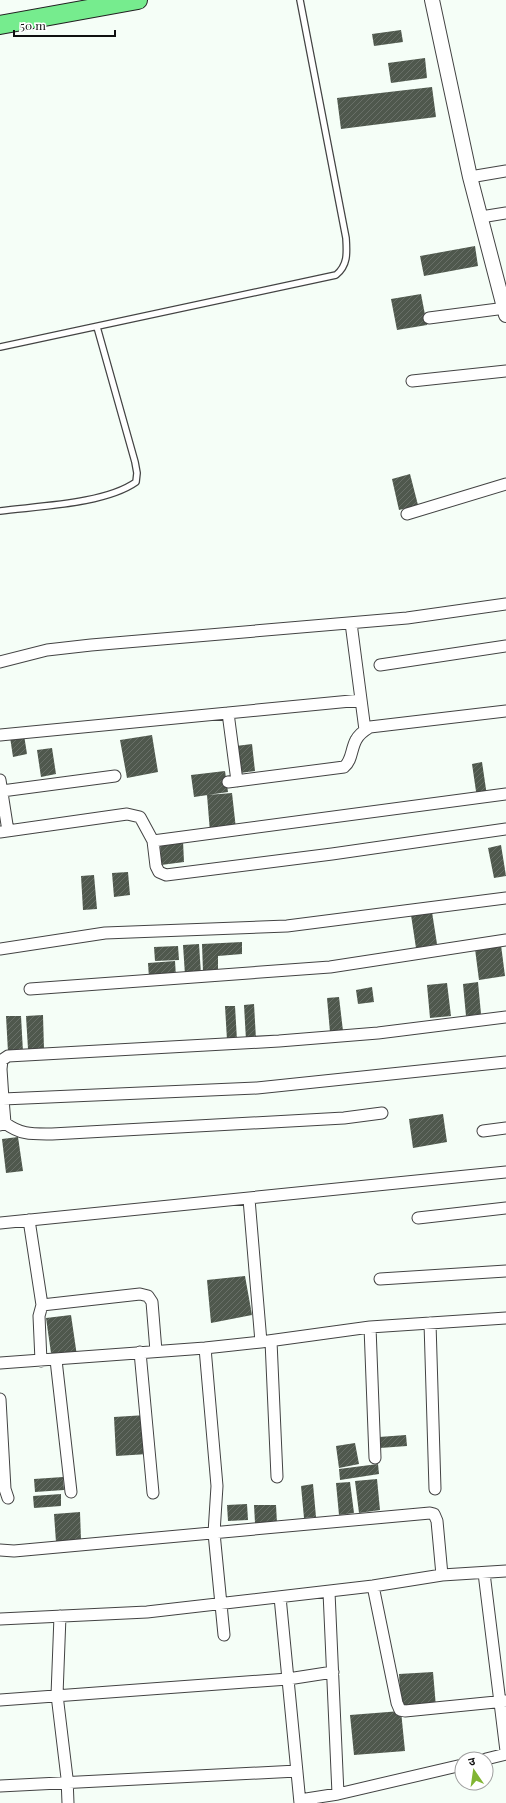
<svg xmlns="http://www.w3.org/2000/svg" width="506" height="1803" viewBox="0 0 506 1803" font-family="'Playfair Display','Noto Sans Devanagari',serif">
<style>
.building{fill:url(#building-hatch)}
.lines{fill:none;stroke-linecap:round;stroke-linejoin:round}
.service-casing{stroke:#434343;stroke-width:8}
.minor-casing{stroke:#434343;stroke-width:13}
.tertiary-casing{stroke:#434343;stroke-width:16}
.primary-casing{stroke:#212121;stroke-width:20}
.service{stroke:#fff;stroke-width:5.5}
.minor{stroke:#fff;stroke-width:11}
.tertiary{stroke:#fff;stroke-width:14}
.primary{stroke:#76ec8e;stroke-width:18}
</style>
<defs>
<pattern id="building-hatch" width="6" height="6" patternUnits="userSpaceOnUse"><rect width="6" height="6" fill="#4f584d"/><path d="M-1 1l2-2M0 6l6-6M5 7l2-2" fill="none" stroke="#697068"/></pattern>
</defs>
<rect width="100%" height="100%" fill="#f5fef7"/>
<!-- building -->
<path class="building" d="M401 30 403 42 374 46 372 34Z
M425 58 427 78 391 83 388 63Z
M432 87 436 117 341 129 337 98Z
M475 246 478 266 424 276 420 256Z
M421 294 427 325 397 330 391 299Z
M410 474 418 505 399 510 392 479Z
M24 735 27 754 13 757 10 737Z
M152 735 158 772 127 778 120 740Z
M252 744 255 771 240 773 236 746Z
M52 748 56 774 41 777 37 750Z
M482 762 487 796 477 798 472 764Z
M225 771 228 792 194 797 191 775Z
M232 793 236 829 210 832 207 795Z
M183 841 184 862 161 865 160 844Z
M501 845 506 876 494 878 488 848Z
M128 872 130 895 114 897 112 873Z
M94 875 97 909 83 910 81 876Z
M432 912 437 944 416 948 411 915Z
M242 942V954L218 956V971L203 972 202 944Z
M199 944 201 974 185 975 183 945Z
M501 945 505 976 479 980 475 949Z
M178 946 179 960 155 961 154 947Z
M175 961 176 977 149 978 148 963Z
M478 982 481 1014 466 1016 463 984Z
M447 983 451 1016 430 1018 427 985Z
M372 987 374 1002 358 1004 356 990Z
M339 997 343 1031 330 1032 327 998Z
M254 1004 256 1039 246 1040 244 1005Z
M225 1006H235L237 1040H227Z
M43 1015 44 1049H28L26 1016Z
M6 1016H21L23 1052H8Z
M443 1114 447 1142 413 1148 409 1119Z
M18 1137 23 1171 6 1173 2 1139Z
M245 1276 252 1315 211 1323 207 1280Z
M71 1315 77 1356 52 1360 46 1318Z
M146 1415 148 1454 116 1456 114 1417Z
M406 1435 407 1446 380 1448 379 1437Z
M355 1443 359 1464 339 1468 336 1446Z
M378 1464 379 1474 340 1480 339 1469Z
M63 1477 64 1490 35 1492 34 1479Z
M377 1479 380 1510 359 1513 355 1481Z
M350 1482 354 1513 339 1515 336 1483Z
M313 1484 316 1517 304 1518 301 1486Z
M61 1494V1506L34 1508 33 1496Z
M247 1504 248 1520 228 1521 227 1505Z
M254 1505H276L277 1523H255Z
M80 1512 81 1540 56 1542 54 1514Z
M433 1672 436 1707 401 1710 399 1674Z
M401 1711 405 1751 354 1755 350 1715Z"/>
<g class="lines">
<!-- service casing -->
<g class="service-casing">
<path id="service" d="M0 347 336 275C348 265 347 253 346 238L300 0
M0 511C38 506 105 504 136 482L137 473 135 462 97 327"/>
</g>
<!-- minor casing -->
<g class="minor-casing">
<path id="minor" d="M470 177 506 171
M481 217 506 213
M429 318 506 308
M412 381 506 371
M407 514 506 484
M351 623 365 730
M0 662 47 650 91 645 407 618 506 604
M380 665 506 646
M228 713 237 781
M0 735 361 700
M0 780 8 831
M228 782 344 767C352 761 351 749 356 740 359 734 365 730 370 727L506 711
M2 791 115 776
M0 832 127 814 140 817 153 841 156 866 159 872 166 875 332 854 506 829
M153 841 506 794
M0 949 105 933 287 926 506 898
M30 989 330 967 506 940
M3 1099 1 1069 2 1060 8 1056 279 1041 378 1033 506 1017
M5 1123C21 1135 32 1134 52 1134L344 1118 382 1113
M0 1125 5 1123 3 1099 257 1088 506 1062
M483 1131 506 1128
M249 1199 261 1342
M418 1218 506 1208
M29 1220 42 1305
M0 1223 506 1172
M380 1279 506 1271
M430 1323 435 1489
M370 1327 375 1458
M271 1341 277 1477
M205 1348 217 1486 214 1533 224 1635
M140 1352 153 1493
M56 1360 71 1492
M41 1361 39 1316 42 1305 140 1294 148 1296 152 1302 156 1351
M0 1363 205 1348 261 1342 370 1327 506 1318
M0 1399 5 1489 8 1498
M0 1550 14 1551 430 1513 434 1514 437 1521 442 1575
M484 1573 506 1751
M373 1586 397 1703 400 1710 405 1711 506 1701
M329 1592 338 1794
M280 1597 300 1803
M60 1616 57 1695 67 1778 68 1803
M0 1619 147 1612 373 1586 442 1575 506 1571
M0 1700 288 1679 333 1672
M486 1759 506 1754
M0 1786 297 1771
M300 1800 338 1794 462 1765"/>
</g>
<!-- tertiary casing -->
<g class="tertiary-casing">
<path id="tertiary" d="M432 0 470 177 506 315"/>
</g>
<!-- primary casing -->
<g class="primary-casing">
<path id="primary" d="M0 25 138 0"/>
</g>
<!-- service -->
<use href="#service" class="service"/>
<!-- minor -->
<use href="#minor" class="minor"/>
<!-- tertiary -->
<use href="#tertiary" class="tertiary"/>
<!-- primary -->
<use href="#primary" class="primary"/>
</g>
<!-- north arrow -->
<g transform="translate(474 1771) rotate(347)"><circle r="19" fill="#ffffff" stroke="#9f9f9f"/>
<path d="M0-3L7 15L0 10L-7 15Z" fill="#81b533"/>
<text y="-6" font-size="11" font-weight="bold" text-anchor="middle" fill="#101010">उ</text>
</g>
<!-- scale -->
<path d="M14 30v6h101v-6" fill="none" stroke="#101010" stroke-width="2"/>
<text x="20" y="30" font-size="12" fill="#101010" stroke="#ffffff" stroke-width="3" paint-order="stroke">50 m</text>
</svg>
